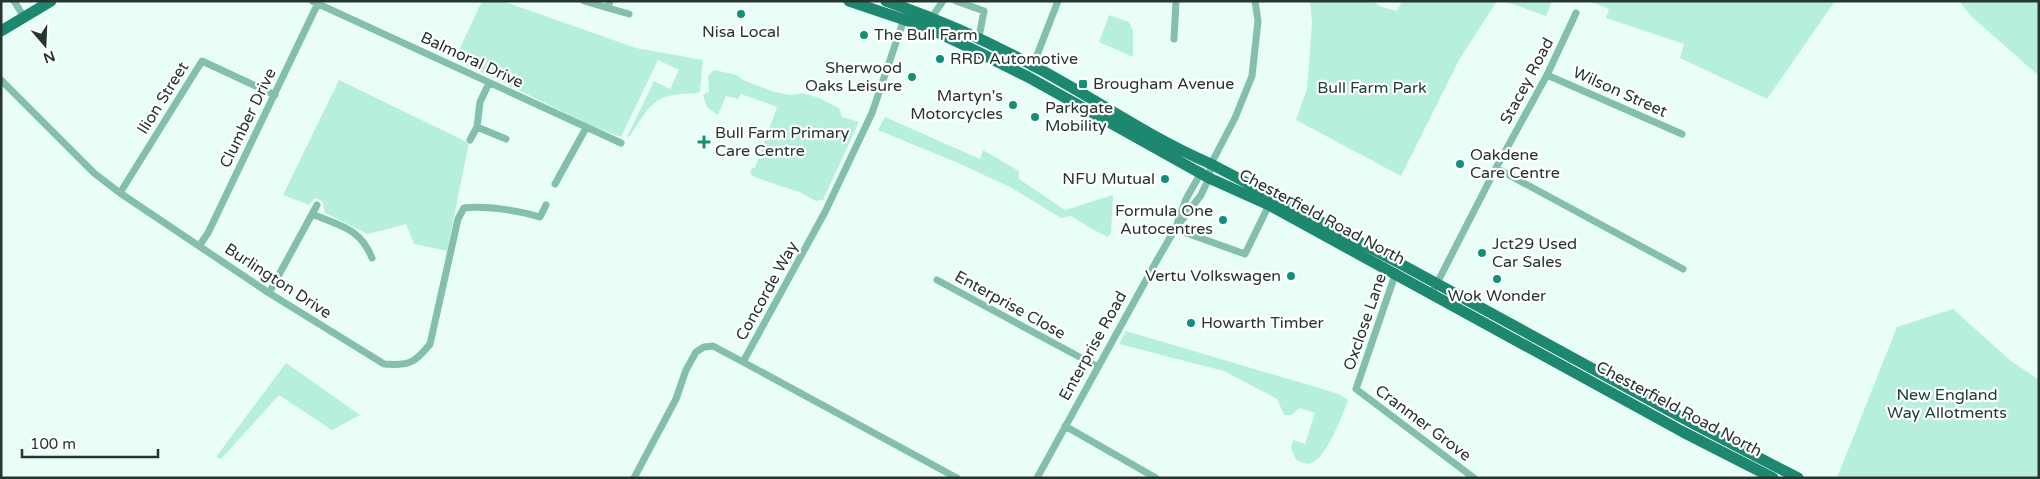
<svg xmlns="http://www.w3.org/2000/svg" width="2040" height="479" viewBox="0 0 2040 479" font-family="'Varela Round',sans-serif">
<style>
.green{fill:#b7efde}
.lines{fill:none;stroke-linecap:round;stroke-linejoin:round}
.minor{stroke:#84bead;stroke-width:7}
.primary{stroke:#1d8770;stroke-width:11}
.poi-dot{fill:#109077;stroke:#fff;stroke-width:2}
.labels{text-anchor:middle;dominant-baseline:central;stroke-width:4.5;stroke-linejoin:round;paint-order:stroke}
.poi-label{font-size:16px;fill:#263530;stroke:#fff;text-anchor:start}
.street-label{font-size:16px;fill:#263530;stroke:#fff}
.park-label{font-size:16px;fill:#1c4037;stroke:#fff}
</style>
<rect width="100%" height="100%" fill="#e9fef7"/>
<!-- green -->
<path class="green" d="M482 1H502L636 48 703 60 700 91 698 93C653 95 654 100 630 136L627 137 654 81 670 89 679 70 658 60 621 137 592 126 455 59Z
M1310 1H1372L1382 7 1397 11 1402 1H1497L1459 60 1401 176 1296 120 1307 89 1312 23Z
M1504 1H1552L1546 16Z
M1589 1H1835L1767 99 1680 58 1684 44 1606 18 1609 9Z
M1959 1H2039V76L1972 17Z
M1109 15 1129 22 1133 31V57L1099 42Z
M714 70 737 75 743 80 774 92 791 95 803 93 819 98 839 108 842 117 859 122 823 200 816 201 799 192 754 177 750 173 752 168H755L777 107 741 94 738 99 726 96 718 115 707 107 703 95 709 92 708 76Z
M339 80 469 143 447 251 414 244 406 224 368 234 325 213 322 201 315 198 309 205 283 195Z
M885 117 980 159 983 150 1019 171V179L1065 210 1113 195 1111 233 1108 237 1090 228 1071 216 1061 218 1012 188 958 163 878 130Z
M1953 309 2011 361 2039 380V478H1837L1897 327Z
M1126 331 1339 394 1348 400C1343 414 1326 459 1311 463 1306 465 1301 462 1296 460L1291 448 1293 440 1305 444 1315 413 1300 408 1291 415H1284L1277 399 1224 371 1119 344Z
M286 363 360 415 332 430 279 395 221 459 216 457Z"/>
<g class="lines">
<!-- minor -->
<path class="minor" d="M14 1 24 17
M312 1 621 143
M584 1 608 8
M610 1 608 8 629 14
M956 1 984 11 979 37
M905 16 872 113 825 212 743 362 957 478
M932 17 943 1
M1174 39 1176 1
M1032 68 1058 1
M1547 75 1682 134
M1 80 94 173 120 193 269 293 384 364C409 366 415 363 430 344L458 219 464 208C484 205 521 211 540 217L546 205
M477 127 506 139
M470 140 477 127 480 102 489 83
M1496 168 1683 269
M555 184 586 128
M120 193 202 61 275 95
M312 214C340 226 360 228 372 258
M1177 224 1186 199 1202 171
M1175 229 1245 254 1269 205
M199 246 208 233 319 1
M1396 272 1356 389 1474 478
M937 280 1098 367
M269 293 317 205
M1432 293 1496 168 1547 75 1576 13
M1065 426 1156 478
M634 478 676 399 686 370 696 352 704 347 713 346 743 362
M1037 478 1156 262 1175 229 1201 195 1209 178 1211 164 1235 118 1252 76 1258 21 1255 1"/>
<!-- primary -->
<path class="primary" d="M849 1 926 27 964 45 1028 77 1209 178 1269 205 1683 432 1773 478
M886 1C952 24 1014 53 1073 88 1119 115 1162 143 1211 164L1399 263 1692 423 1798 478
M1 31 51 1"/>
</g>
<!-- markers -->
<g class="poi-dot">
<circle cx="741" cy="14" r="5"/>
<circle cx="864" cy="35" r="5"/>
<circle cx="940" cy="59" r="5"/>
<circle cx="912" cy="77" r="5"/>
<rect x="1078" y="79" width="10" height="10" rx="2.5"/>
<circle cx="1013" cy="105" r="5"/>
<circle cx="1035" cy="117" r="5"/>
<path d="M701.5 134.5h5v5h5v5h-5v5h-5v-5h-5v-5h5z"/>
<circle cx="1460" cy="164" r="5"/>
<circle cx="1165" cy="179" r="5"/>
<circle cx="1223" cy="220" r="5"/>
<circle cx="1482" cy="253" r="5"/>
<circle cx="1291" cy="276" r="5"/>
<circle cx="1497" cy="279" r="5"/>
<circle cx="1191" cy="323" r="5"/>
</g>
<g class="labels">
<!-- poi labels -->
<g class="poi-label">
<text x="741" y="32" text-anchor="middle">Nisa Local</text>
<text x="874" y="35">The Bull Farm</text>
<text x="950" y="59">RRD Automotive</text>
<text x="902" y="68" text-anchor="end">Sherwood<tspan x="902" dy="18">Oaks Leisure</tspan></text>
<text x="1093" y="84">Brougham Avenue</text>
<text x="1003" y="96" text-anchor="end">Martyn's<tspan x="1003" dy="18">Motorcycles</tspan></text>
<text x="1045" y="108">Parkgate<tspan x="1045" dy="18">Mobility</tspan></text>
<text x="715" y="133">Bull Farm Primary<tspan x="715" dy="18">Care Centre</tspan></text>
<text x="1470" y="155">Oakdene<tspan x="1470" dy="18">Care Centre</tspan></text>
<text x="1155" y="179" text-anchor="end">NFU Mutual</text>
<text x="1213" y="211" text-anchor="end">Formula One<tspan x="1213" dy="18">Autocentres</tspan></text>
<text x="1492" y="244">Jct29 Used<tspan x="1492" dy="18">Car Sales</tspan></text>
<text x="1281" y="276" text-anchor="end">Vertu Volkswagen</text>
<text x="1497" y="296" text-anchor="middle">Wok Wonder</text>
<text x="1201" y="323">Howarth Timber</text>
</g>
<!-- street labels -->
<g class="street-label">
<text transform="translate(472 60) rotate(25)">Balmoral Drive</text>
<text transform="translate(1527 81) rotate(-62)">Stacey Road</text>
<text transform="translate(1620 92) rotate(24)">Wilson Street</text>
<text transform="translate(163 98) rotate(-58)">Ilion Street</text>
<text transform="translate(248 118) rotate(-64)">Clumber Drive</text>
<text transform="translate(1322 217) rotate(28)">Chesterfield Road North</text>
<text transform="translate(278 281) rotate(33)">Burlington Drive</text>
<text transform="translate(767 291) rotate(-61)">Concorde Way</text>
<text transform="translate(1010 305) rotate(29)">Enterprise Close</text>
<text transform="translate(1365 322) rotate(-71)">Oxclose Lane</text>
<text transform="translate(1093 346) rotate(-61)">Enterprise Road</text>
<text transform="translate(1679 409) rotate(28)">Chesterfield Road North</text>
<text transform="translate(1423 423) rotate(37)">Cranmer Grove</text>
</g>
<!-- park labels -->
<g class="park-label">
<text x="1372" y="88">Bull Farm Park</text>
<text x="1947" y="395">New England<tspan x="1947" dy="18">Way Allotments</tspan></text>
</g>
</g>
<!-- border -->
<rect width="2040" height="479" fill="none" stroke="#263530" stroke-width="5"/>
<!-- north arrow -->
<g transform="translate(45 45) rotate(161)" stroke="#ffffff" stroke-width="4" paint-order="stroke">
<path d="M0-4L9 19L0 12L-9 19Z" fill="#263530"/>
<text y="-8" font-size="14" font-weight="bold" text-anchor="middle" fill="#263530">N</text>
</g>
<!-- scale -->
<path d="M22 449v8h136v-8" fill="none" stroke="#263530" stroke-width="2.5"/>
<text x="30" y="449" font-size="15" fill="#263530" stroke="#ffffff" stroke-width="4" paint-order="stroke">100 m</text>
</svg>
